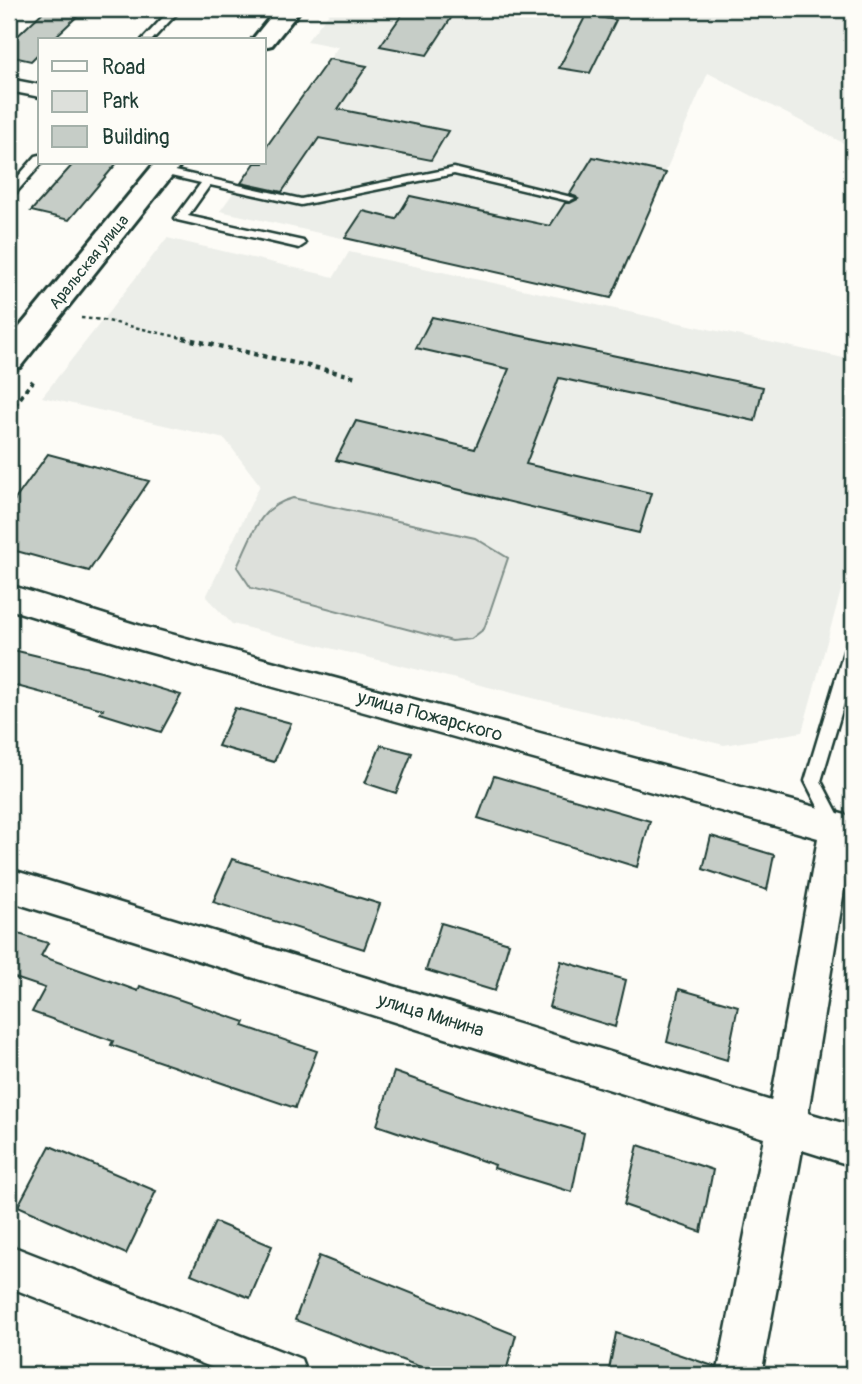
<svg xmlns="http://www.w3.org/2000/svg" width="862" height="1384" viewBox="0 0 862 1384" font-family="Pangolin,sans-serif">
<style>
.built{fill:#eceee9}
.green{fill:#dde0db;stroke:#7e8e88;stroke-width:2}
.building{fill:#c6cdc7;stroke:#1f3d34;stroke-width:2}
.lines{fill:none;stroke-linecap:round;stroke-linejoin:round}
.lane-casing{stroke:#1f3d34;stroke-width:5}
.street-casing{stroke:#1f3d34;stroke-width:5}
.secondary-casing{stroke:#1f3d34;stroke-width:6}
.path-far1{stroke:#1f3d34;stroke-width:2.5;stroke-dasharray:3.5 3.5;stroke-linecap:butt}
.path{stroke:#1f3d34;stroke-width:4.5;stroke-dasharray:4.5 4.5;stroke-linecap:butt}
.lane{fill:#fdfcf7;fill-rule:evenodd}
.street{fill:#fdfcf7;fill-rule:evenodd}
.secondary{fill:#fdfcf7;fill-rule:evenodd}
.labels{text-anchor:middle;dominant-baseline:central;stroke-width:7;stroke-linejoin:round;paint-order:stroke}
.far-street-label{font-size:16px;fill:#1f3d34;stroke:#fdfcf7}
.street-label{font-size:19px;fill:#1f3d34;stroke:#fdfcf7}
</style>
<rect width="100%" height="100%" fill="#fdfcf7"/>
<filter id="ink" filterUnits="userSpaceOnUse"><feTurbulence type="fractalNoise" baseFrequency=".0143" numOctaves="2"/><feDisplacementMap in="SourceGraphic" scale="14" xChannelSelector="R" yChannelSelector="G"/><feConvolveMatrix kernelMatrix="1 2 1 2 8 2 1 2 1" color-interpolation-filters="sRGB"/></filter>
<g filter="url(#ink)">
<!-- built -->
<path class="built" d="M332 9H853V148L708 73 611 298 220 211 255 163H264V150L338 47 307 41Z
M167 238 334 277 349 252 853 360V547L802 732 724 745 232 624 206 597 260 485 225 439 42 397Z"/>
<!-- green -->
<path class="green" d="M293 498 475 538 508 558 484 629 471 639 452 641 251 588 237 567C252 537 257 507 293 498Z"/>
<!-- building -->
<path class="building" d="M46 9H85L52 40H40V52L31 61 9 56V44Z
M406 9H457L427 55 380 46Z
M586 15 616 20 590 73 559 68Z
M329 59 367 66 338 109 448 131 431 160 319 138 282 192 241 183 255 163H264V150Z
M593 157 666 173 611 298 345 238 363 211 396 219 410 196 550 226 565 203H570L578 199 570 194Z
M74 163H117L69 220 31 211Z
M432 317 763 387 755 421 559 378 526 464 651 493 639 533 336 460 356 421 475 449 509 369 416 348Z
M48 454 149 481 89 571 9 549V508Z
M9 649 101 671 181 695 161 732 100 713 103 709 9 684Z
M235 708 291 723 274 762 218 746Z
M381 745 412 753 396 793 365 783Z
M494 776 650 821 637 867 478 818Z
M711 836 774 855 767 890 703 869Z
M232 859 380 904 364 949 213 902Z
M441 923 509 943 495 991 426 970Z
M9 931 48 943 41 956 138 991 140 986 245 1022 243 1026 317 1051 295 1108 111 1045 113 1041 32 1012 45 988 9 976Z
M561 961 626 980 615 1027 549 1007Z
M679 989 738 1006 727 1060 667 1042Z
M394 1072 465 1097 584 1133 572 1192 494 1168 495 1165 377 1125Z
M638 1145 713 1170 701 1232 624 1205Z
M50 1146 156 1191 126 1254 18 1206Z
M215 1222 272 1246 250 1298 191 1274Z
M319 1256 516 1335 505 1375H442L295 1320Z
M616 1333 716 1367 715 1375H608Z"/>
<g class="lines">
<!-- lane casing -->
<g class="lane-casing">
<path id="lane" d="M171 9 180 10 152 40H142Z
M40 155 42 163 13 196 9 197V187L36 156Z
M162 168 301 199 454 168 575 198 569 201 454 174 301 205 210 185 188 216 303 241 305 244 299 248 177 220 175 218 201 183 158 173V169Z
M853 642V673L821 781 845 827 843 832 837 835 831 832 805 781 845 648 848 644Z"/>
</g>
<!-- street casing -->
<g class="street-casing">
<path id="street" d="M9 79 40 85V97L9 91Z
M9 585 141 626 853 817V847H851L808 1113 853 1126V1166L802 1150 761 1375H717L764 1138 9 901V869L771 1101 818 838 141 650 9 609Z
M9 1245 301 1359 307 1375H231L9 1287Z"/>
</g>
<!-- secondary casing -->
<g class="secondary-casing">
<path id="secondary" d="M277 9H301L272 45 264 47V40H252Z
M155 163H182L20 367 9 370V340Z"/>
</g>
<!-- path-far1 -->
<path class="path-far1" d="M81 318 103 320 191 340"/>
<!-- path -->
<path class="path" d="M183 338 357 377
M9 412 33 381"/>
<!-- lane -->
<use href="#lane" class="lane"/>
<!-- street -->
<use href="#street" class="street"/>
<!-- secondary -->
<use href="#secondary" class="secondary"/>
</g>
</g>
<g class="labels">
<!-- far-street labels -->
<g class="far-street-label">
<text transform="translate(89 262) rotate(-51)">Аральская улица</text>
</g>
<!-- street labels -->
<g class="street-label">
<text transform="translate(430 716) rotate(15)">улица Пожарского</text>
<text transform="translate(431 1015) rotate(17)">улица Минина</text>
</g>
</g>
<!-- margin -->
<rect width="862" height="1384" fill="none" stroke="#fdfcf7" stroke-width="35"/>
<rect x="18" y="18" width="827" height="1349" fill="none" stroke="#1f3d34" stroke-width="2.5" filter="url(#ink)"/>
<!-- legend -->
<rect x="38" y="38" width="228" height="126" fill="#fdfcf7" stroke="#a4b0a9" stroke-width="2"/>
<rect x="52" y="61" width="35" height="10" fill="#fdfcf7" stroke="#a4b0a9" stroke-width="2"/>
<text x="102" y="74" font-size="21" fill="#1f3d34">Road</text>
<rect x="52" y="91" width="35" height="21" fill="#dde0db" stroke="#a4b0a9" stroke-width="2"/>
<text x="102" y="108" font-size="21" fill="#1f3d34">Park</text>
<rect x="52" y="126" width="35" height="21" fill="#c6cdc7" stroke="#a4b0a9" stroke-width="2"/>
<text x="102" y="144" font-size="21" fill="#1f3d34">Building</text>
</svg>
